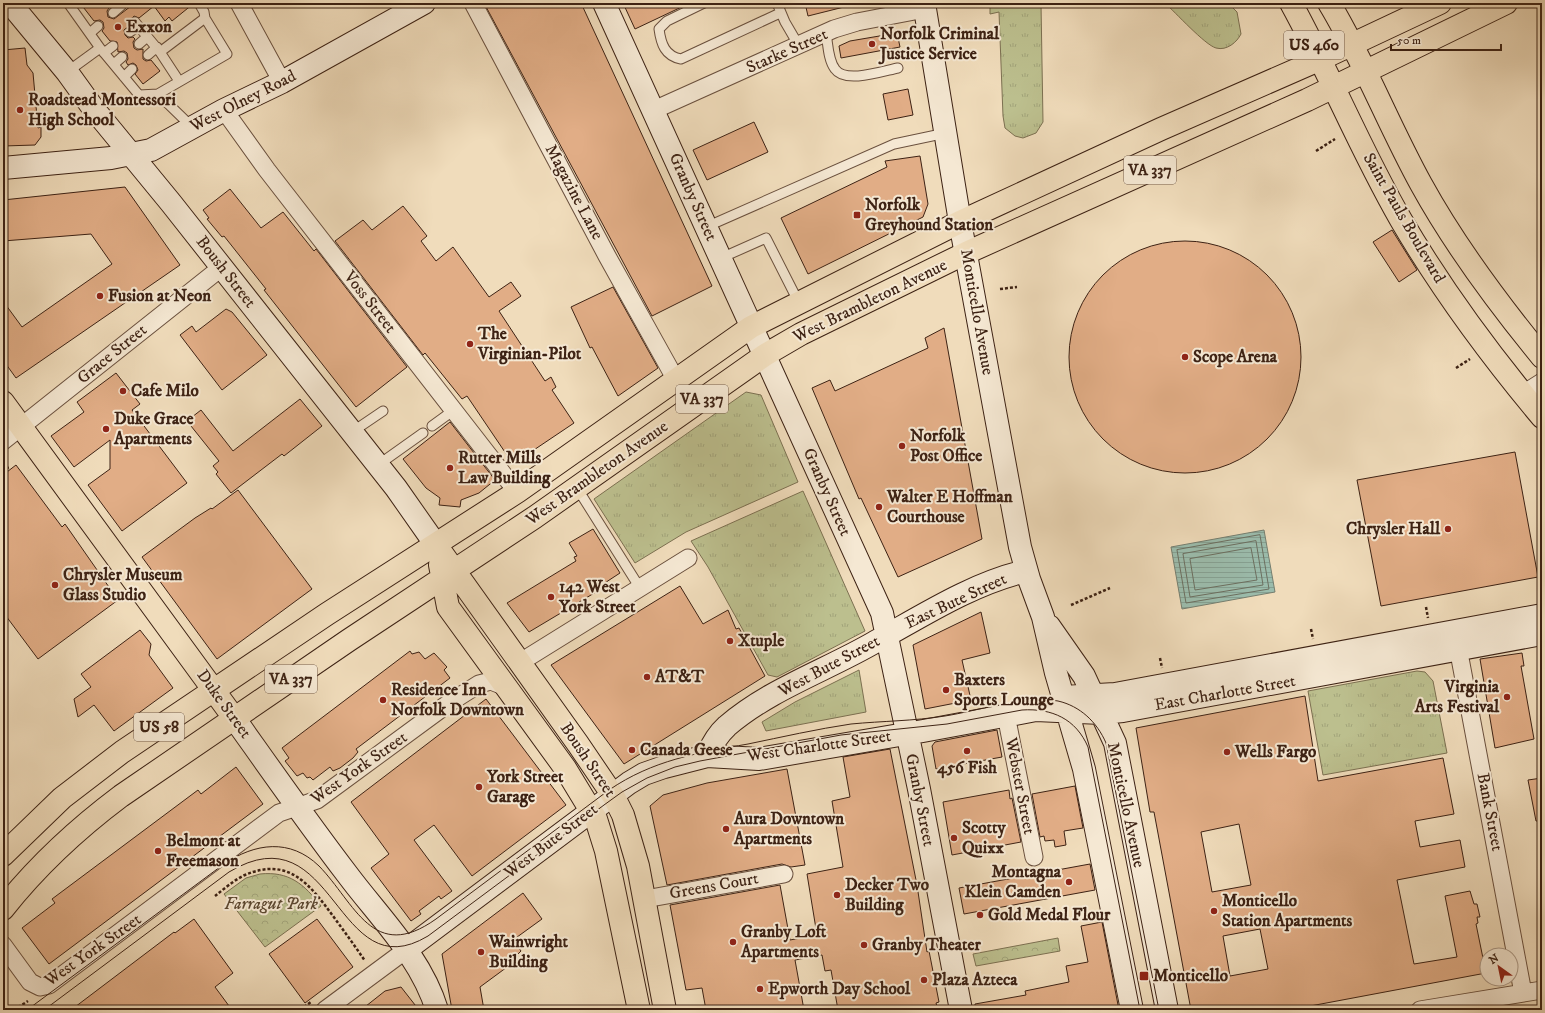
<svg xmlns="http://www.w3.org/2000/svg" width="1545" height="1013" viewBox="0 0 1545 1013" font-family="'IM FELL DW Pica',serif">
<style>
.grass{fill:url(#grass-tufts);stroke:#7c7051}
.forest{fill:url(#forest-crowns);stroke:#7c7051}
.water{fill:url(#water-rules);stroke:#757e6f}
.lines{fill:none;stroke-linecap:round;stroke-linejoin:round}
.shore{stroke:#6c6f60;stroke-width:1}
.building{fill:#e1ad86;stroke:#3d2214;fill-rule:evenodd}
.lane-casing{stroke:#6a503e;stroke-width:11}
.street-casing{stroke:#6a503e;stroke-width:19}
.secondary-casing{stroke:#3d2214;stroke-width:24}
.primary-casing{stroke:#3d2214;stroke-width:24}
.path{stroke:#3d2214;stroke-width:2.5;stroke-dasharray:3 2;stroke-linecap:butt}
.lane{stroke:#f5e8d3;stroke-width:9}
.street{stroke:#f5e8d3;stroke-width:17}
.secondary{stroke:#f5e8d3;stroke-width:22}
.primary{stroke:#f0dcbb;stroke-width:22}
.tram{stroke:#3d2214;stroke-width:1}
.poi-dot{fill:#8f2418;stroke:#f5e8d3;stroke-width:1.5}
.labels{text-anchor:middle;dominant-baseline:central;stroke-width:4;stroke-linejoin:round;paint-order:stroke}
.shield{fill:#f5e8d3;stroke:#745d4d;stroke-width:1}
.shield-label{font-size:16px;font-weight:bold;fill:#3d2214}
.poi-label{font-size:17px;font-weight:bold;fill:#3d2214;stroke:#f5e8d3;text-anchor:start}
.street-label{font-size:17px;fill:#3d2214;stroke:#f5e8d3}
.park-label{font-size:17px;font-style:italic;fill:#5d4932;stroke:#f5e8d3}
</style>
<defs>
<pattern id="grass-tufts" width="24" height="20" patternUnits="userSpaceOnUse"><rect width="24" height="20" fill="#bcbf8e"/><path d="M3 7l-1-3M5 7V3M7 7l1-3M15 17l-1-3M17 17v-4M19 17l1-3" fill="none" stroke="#a2a47a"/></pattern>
<pattern id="forest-crowns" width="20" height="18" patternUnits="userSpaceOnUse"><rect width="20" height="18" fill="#bcbf8e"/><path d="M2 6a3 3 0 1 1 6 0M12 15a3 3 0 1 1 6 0" fill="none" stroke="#a2a47a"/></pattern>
<pattern id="water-rules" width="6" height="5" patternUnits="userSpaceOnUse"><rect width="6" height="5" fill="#9bbcac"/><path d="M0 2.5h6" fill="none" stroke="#86a193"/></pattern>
</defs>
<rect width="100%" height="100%" fill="#f0dcbb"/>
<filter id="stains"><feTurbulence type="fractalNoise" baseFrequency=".005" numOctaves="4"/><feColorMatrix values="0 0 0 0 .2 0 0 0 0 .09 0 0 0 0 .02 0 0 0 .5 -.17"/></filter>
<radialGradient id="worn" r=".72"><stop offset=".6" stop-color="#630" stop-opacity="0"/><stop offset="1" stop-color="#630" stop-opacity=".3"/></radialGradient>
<!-- grass -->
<path class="grass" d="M990 3H1040L1041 4 1043 122 1036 133 1023 138 1015 136 1005 128 1003 116 999 12 990 14Z
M1165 3H1228L1237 12 1241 34C1237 42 1227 51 1216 48 1205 45 1175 12 1165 3Z
M746 392 761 395 798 482 686 532 635 563 594 499Z
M803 491 865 631 777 677 768 675 708 567 691 541Z
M859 670 866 712 766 731 762 722 795 702Z
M1417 671 1425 672 1433 681 1447 753 1323 775 1308 691Z"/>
<!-- forest -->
<path class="forest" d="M260 874C289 871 304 884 321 906L265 947 224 894 246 878Z
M1058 938 1060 951 976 966 973 954Z"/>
<!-- water -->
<path class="water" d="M1264 530 1275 592 1182 609 1171 547Z"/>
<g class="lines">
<!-- shore -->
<path class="shore" d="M1260 535 1269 589 1186 603 1177 550Z
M1256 541 1263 585 1190 597 1183 554Z
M1251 548 1257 580 1195 590 1190 559Z"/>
</g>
<!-- building -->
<path class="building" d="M80 3H105L109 8 107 11 108 17 114 19 135 3H193V4L172 21 169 17 165 21 154 6 139 18 134 16 130 20V25L124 30 125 35 128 38 133 37 135 39 133 42 134 48 137 50 143 49V59L146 61 151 60 160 71 143 84 135 74 138 70 136 65 133 63 128 65 126 62 128 59 127 53 124 51 118 52 117 42 110 41 102 31 104 28 103 22 100 20 94 21Z
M484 3H581L712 286 652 316Z
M623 3H690L635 29Z
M805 3H844V7L808 16Z
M897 33 900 47 841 58 839 46 850 41Z
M25 48 27 65 33 73 38 128 41 127V137L35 145 3 146V50Z
M908 89 913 115 888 120 883 94Z
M754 122 768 152 707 180 693 150Z
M920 156 928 204 923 217 808 274 781 218 887 167 885 161Z
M125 187 180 265 16 378 3 360V301L22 327 112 264 91 234 3 241V200Z
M230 189 261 228 283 212 314 251 316 249 407 367 356 407 264 290 266 289 224 236 222 237 207 219 209 218 203 210Z
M403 206 427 236 421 241 436 261 453 247 489 297 511 282 521 296 499 311 545 381 551 377 556 387 552 390 574 423 513 464 467 396 462 399 425 353 423 355 335 241 363 220 372 230Z
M1392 230 1417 270 1399 282 1373 242Z
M1069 357a116 116 0 1 1 232 0a116 116 0 1 1-232 0Z
M613 287 658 368 618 396 592 347 590 348 571 307Z
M226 309 232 312 267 355 222 390 180 335 192 326 196 332Z
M944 328 982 539 898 577 861 498 859 499 812 388 830 380 835 391 928 348 925 338Z
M116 373 140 404 132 410 187 483 122 531 88 485 110 469V440L74 467 51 436 84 412 77 402Z
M300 399 322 426 284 456 282 454 231 493 216 474 218 472 213 466 219 461 187 421 201 410 233 451Z
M450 422 495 480 479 493 461 500 460 507 439 505 440 498 426 488 403 459Z
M1515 452 1538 577 1381 606 1357 480Z
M16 465 62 527 65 524 118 600 38 659 3 612V475Z
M238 490 312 589 217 659 142 557 195 518 211 508 212 509Z
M593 529 620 573 594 590 596 592 529 632 507 603 576 561 574 557 577 556 569 543Z
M680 586 703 624 728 610 736 629 739 628 765 676 624 764 551 665Z
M981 612 990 653 962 660 971 700 925 709 913 645Z
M140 630 151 644 149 655 173 688 114 731 94 705 78 717 74 699 91 687 81 674Z
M410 651 412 654 419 652 425 659 434 653 447 667 444 670 450 678 356 749 358 752 353 758 340 768 333 771 330 767 313 780 310 777 307 778 303 773 297 776 285 761 289 758 282 748Z
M1522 653 1524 666H1521L1534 739 1495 748 1480 659Z
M1305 696 1318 781 1443 758 1454 814 1415 821 1420 847 1460 840 1465 867 1397 880 1414 964 1457 957 1445 896 1470 891 1474 904H1477L1480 917H1477L1478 923 1476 924 1486 973 1289 1010H1191L1154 812H1150L1136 728ZM1239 824 1251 885 1212 892 1201 832ZM1260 929 1268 969 1230 976 1223 936Z
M486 699 566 805 472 876 434 825 414 840 452 891 441 899 439 896 419 911 421 914 411 921 371 868 389 854 351 802Z
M997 730 1002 757 936 769 932 746 935 742Z
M890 749 917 885 927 952 929 951 939 1002 936 1003 938 1010H838L831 970 825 971 822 955 795 960 804 1010H706L702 988 686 990 670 905 780 885 790 940 817 935 807 874 843 867 832 801 850 797 843 757Z
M236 767 263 804 49 964 22 928 55 903 52 899 198 790 201 794Z
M787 769 805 865 791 867 782 864 667 885 650 806 663 795 707 783Z
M1542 778V821H1536L1528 780Z
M1075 786 1083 828 1064 831 1066 845 1055 847 1054 840 1045 841 1044 836 1040 837 1032 794Z
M1009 790 1010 799 1012 798 1021 842 952 855 943 802Z
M1090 864 1095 890 964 914 959 888Z
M523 893 542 919 513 940 521 951 516 956 518 959 480 987 484 1010H452L442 954Z
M194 919 233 973 215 987 232 1010H71L174 932 175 933Z
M317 919 353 967 305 1003 269 954Z
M1102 922 1119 1010H975V1004L1026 995 1025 991 1069 982 1066 966 1088 962 1081 926Z
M401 987 419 1010H361L385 991Z"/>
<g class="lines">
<!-- lane casing -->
<g class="lane-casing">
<path id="lane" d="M704 3 667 21 659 29C661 44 665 56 681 59L780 13
M777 3 785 22 799 46
M113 13 122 5
M135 22 160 52 179 81
M130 32 138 26
M90 33 98 26
M826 33C828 44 828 60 835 69 845 84 883 71 898 68
M139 44 147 37
M100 48 139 95 158 94 192 127
M160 52 205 18
M104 53 113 46
M148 55 157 47
M114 64 122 57
M67 72 100 48 68 3
M124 77 132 69
M158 94 227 54 205 18 204 12 199 3
M706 227 894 144 946 133
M721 258 766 238 799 303
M432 426 454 410
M352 432 383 411
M378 465 423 433
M577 488 640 588"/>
</g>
<!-- street casing -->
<g class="street-casing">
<path id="street" d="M239 3 282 82
M473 3 607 256 676 380
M224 110 267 170 517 492
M654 110 834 29 857 22 925 9
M1523 394 1542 382
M3 441 222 267
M1456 637 1523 993
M519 663 688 558
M1006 715 1034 857
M645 899 784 874
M3 945 30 982 40 987 49 985 279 813 317 800 449 703 479 684 491 681 506 687
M325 1010 406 950
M1420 1010 1542 990"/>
</g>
<!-- secondary casing -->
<g class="secondary-casing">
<path id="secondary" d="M10 3 67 72 93 108 171 203 396 488 436 545
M604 3 882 613 919 789 961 1010
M924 3 960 222 1020 547 1029 579 1043 617 1056 673 1084 769 1132 1010
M3 168 111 158 151 150 224 110 282 82 424 3
M1049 626 1084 676 1115 743 1167 1010
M1063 697 1115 694 1542 615
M234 718C271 770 308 823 347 874 379 917 421 957 437 1010
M707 756C712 744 717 735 727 726 770 689 827 670 875 642 922 616 973 583 1026 571
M406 950 629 783 644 774 664 767 707 756 759 759 923 731 1036 710 1101 713 1123 711 1542 634"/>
</g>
<!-- primary casing -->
<g class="primary-casing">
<path id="primary" d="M1291 3C1330 74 1360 149 1401 220 1442 290 1490 355 1542 417
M1329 3C1364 61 1388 124 1421 184 1455 246 1497 302 1542 357
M3 402 234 718
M436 545 578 744 614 797 623 815 638 866 665 1010
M440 565 448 607 565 768 596 819 606 851 639 1010
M3 855 62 798 122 752 327 614 517 492 751 327 960 222 1161 129 1321 59 1440 3
M3 909C37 866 77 829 121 796L349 640 535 517 765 355 801 334 966 253 1307 100 1506 3"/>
</g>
<!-- path -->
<path class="path" d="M1316 151 1335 139
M1000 289 1017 287
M1456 368 1470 359
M3 467 6 465 9 470
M1071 605 1110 588
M1426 607 1428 618
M1311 629 1313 639
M1160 658 1162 668
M215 896C224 889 234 880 245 875 289 856 310 885 333 916 344 931 355 946 365 961
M63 1009 64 1010
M14 1010 28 1001
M300 1010 311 1002"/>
<!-- lane -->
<use href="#lane" class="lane"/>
<!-- street -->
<use href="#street" class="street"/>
<!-- secondary -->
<use href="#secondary" class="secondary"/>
<!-- primary -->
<use href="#primary" class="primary"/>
<!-- tram -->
<path class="tram" d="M27 1010 224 864C255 843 290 838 319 866 355 903 373 964 436 919L609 790C653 760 697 753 748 744 782 737 817 729 851 724 882 721 914 721 945 716 977 711 1026 695 1058 701 1080 706 1097 722 1106 743L1159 1010
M44 1010 229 872C336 808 335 992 428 936L604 805 622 792 647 778 675 767 700 761 841 735 947 724 1022 710C1052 708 1076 719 1088 747L1140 1010"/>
</g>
<!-- markers -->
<g class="poi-dot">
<circle cx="118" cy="27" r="4"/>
<circle cx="872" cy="44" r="4"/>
<circle cx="20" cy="110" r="4"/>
<rect x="853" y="211" width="8" height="8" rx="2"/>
<circle cx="100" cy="296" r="4"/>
<circle cx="470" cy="344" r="4"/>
<circle cx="1185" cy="357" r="4"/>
<circle cx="123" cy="391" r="4"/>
<circle cx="106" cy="429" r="4"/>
<circle cx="902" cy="446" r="4"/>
<circle cx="450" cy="468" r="4"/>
<circle cx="879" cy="507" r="4"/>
<circle cx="1448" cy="529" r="4"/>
<circle cx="55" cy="585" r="4"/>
<circle cx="551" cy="597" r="4"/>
<circle cx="730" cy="641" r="4"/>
<circle cx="647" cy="677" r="4"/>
<circle cx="946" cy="690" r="4"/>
<circle cx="1507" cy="697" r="4"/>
<circle cx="383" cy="700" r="4"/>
<circle cx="632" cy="750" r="4"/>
<circle cx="967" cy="751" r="4"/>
<circle cx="1227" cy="752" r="4"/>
<circle cx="479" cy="787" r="4"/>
<circle cx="726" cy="829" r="4"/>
<circle cx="954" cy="838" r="4"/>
<circle cx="158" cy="851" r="4"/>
<circle cx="1069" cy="882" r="4"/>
<circle cx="837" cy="895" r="4"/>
<circle cx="1214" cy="911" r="4"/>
<circle cx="980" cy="915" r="4"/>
<circle cx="733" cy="942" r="4"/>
<circle cx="864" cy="945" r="4"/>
<circle cx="481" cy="952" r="4"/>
<rect x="1139" y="971" width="10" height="10" rx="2"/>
<circle cx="924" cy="980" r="4"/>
<circle cx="760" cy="989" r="4"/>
</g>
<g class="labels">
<!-- shield labels -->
<g class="shield">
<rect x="1284" y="31" width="60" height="28" rx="3"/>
<rect x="1124" y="156" width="52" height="28" rx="3"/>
<rect x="676" y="385" width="52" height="28" rx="3"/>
<rect x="265" y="665" width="52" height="28" rx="3"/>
<rect x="134" y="713" width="50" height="28" rx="3"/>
</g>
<g class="shield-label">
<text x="1314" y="45">US 460</text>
<text x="1150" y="170">VA 337</text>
<text x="702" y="399">VA 337</text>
<text x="291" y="679">VA 337</text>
<text x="159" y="727">US 58</text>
</g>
<!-- poi labels -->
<g class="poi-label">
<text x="126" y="27">Exxon</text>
<text x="880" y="34">Norfolk Criminal<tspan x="880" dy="20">Justice Service</tspan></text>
<text x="28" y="100">Roadstead Montessori<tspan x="28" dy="20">High School</tspan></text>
<text x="865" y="205">Norfolk<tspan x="865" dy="20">Greyhound Station</tspan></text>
<text x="108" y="296">Fusion at Neon</text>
<text x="478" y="334">The<tspan x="478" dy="20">Virginian-Pilot</tspan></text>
<text x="1193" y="357">Scope Arena</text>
<text x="131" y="391">Cafe Milo</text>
<text x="114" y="419">Duke Grace<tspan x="114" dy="20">Apartments</tspan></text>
<text x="910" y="436">Norfolk<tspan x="910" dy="20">Post Office</tspan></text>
<text x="458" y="458">Rutter Mills<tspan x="458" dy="20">Law Building</tspan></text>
<text x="887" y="497">Walter E Hoffman<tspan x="887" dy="20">Courthouse</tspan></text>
<text x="1440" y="529" text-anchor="end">Chrysler Hall</text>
<text x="63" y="575">Chrysler Museum<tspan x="63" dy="20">Glass Studio</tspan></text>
<text x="559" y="587">142 West<tspan x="559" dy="20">York Street</tspan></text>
<text x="738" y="641">Xtuple</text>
<text x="655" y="677">AT&amp;T</text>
<text x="954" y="680">Baxters<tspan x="954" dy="20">Sports Lounge</tspan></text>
<text x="1499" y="687" text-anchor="end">Virginia<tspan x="1499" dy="20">Arts Festival</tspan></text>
<text x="391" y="690">Residence Inn<tspan x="391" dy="20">Norfolk Downtown</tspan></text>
<text x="640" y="750">Canada Geese</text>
<text x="1235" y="752">Wells Fargo</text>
<text x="967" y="768" text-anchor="middle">456 Fish</text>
<text x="487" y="777">York Street<tspan x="487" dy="20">Garage</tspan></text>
<text x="734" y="819">Aura Downtown<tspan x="734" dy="20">Apartments</tspan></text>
<text x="962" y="828">Scotty<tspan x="962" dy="20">Quixx</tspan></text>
<text x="166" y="841">Belmont at<tspan x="166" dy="20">Freemason</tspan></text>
<text x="1061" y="872" text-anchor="end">Montagna<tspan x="1061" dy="20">Klein Camden</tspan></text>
<text x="845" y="885">Decker Two<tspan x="845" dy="20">Building</tspan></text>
<text x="1222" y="901">Monticello<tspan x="1222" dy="20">Station Apartments</tspan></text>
<text x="988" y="915">Gold Medal Flour</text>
<text x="741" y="932">Granby Loft<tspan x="741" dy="20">Apartments</tspan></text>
<text x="489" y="942">Wainwright<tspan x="489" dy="20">Building</tspan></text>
<text x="872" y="945">Granby Theater</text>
<text x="1153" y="976">Monticello</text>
<text x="932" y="980">Plaza Azteca</text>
<text x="768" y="989">Epworth Day School</text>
</g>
<!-- street labels -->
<g class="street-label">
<text transform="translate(787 51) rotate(-24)">Starke Street</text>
<text transform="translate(243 101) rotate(-27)">West Olney Road</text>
<text transform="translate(574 192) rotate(62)">Magazine Lane</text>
<text transform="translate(693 197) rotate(66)">Granby Street</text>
<text transform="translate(1404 218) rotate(60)">Saint Pauls Boulevard</text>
<text transform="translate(226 272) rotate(52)">Boush Street</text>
<text transform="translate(870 301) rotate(-26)">West Brambleton Avenue</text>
<text transform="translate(370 302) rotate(52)">Voss Street</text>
<text transform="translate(977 312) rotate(80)">Monticello Avenue</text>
<text transform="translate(112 354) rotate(-39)">Grace Street</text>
<text transform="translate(597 473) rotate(-35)">West Brambleton Avenue</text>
<text transform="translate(827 492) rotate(66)">Granby Street</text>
<text transform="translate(956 601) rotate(-25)">East Bute Street</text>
<text transform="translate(829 666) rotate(-28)">West Bute Street</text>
<text transform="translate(1225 693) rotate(-10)">East Charlotte Street</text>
<text transform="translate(224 704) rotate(54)">Duke Street</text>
<text transform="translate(819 746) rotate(-8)">West Charlotte Street</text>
<text transform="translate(588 760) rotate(56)">Boush Street</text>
<text transform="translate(359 768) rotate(-35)">West York Street</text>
<text transform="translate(1020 786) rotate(79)">Webster Street</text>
<text transform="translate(920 800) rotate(79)">Granby Street</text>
<text transform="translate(1126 805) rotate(78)">Monticello Avenue</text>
<text transform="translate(1490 812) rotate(79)">Bank Street</text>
<text transform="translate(551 841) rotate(-37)">West Bute Street</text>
<text transform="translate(714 886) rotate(-10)">Greens Court</text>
<text transform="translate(93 950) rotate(-35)">West York Street</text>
</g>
<!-- park labels -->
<g class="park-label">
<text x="271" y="904">Farragut Park</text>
</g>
</g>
<!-- margin -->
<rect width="1545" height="1013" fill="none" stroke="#f0dcbb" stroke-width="16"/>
<rect x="4" y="4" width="1537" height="1005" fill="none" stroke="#3d2214" stroke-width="2"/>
<rect x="8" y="8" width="1529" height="997" fill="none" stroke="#3d2214"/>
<!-- north arrow -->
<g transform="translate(1499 967) rotate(327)"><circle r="19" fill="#f5e8d3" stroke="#ab9987"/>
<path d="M0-3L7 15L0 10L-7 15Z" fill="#8f2418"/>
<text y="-6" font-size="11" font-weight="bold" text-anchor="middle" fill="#3d2214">N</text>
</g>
<!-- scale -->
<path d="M1391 44v6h110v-6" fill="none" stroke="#3d2214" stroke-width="2"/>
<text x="1397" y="44" font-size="12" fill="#3d2214" stroke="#f5e8d3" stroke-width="3" paint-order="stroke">50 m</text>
<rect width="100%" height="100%" filter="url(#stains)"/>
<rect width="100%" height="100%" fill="url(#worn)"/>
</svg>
